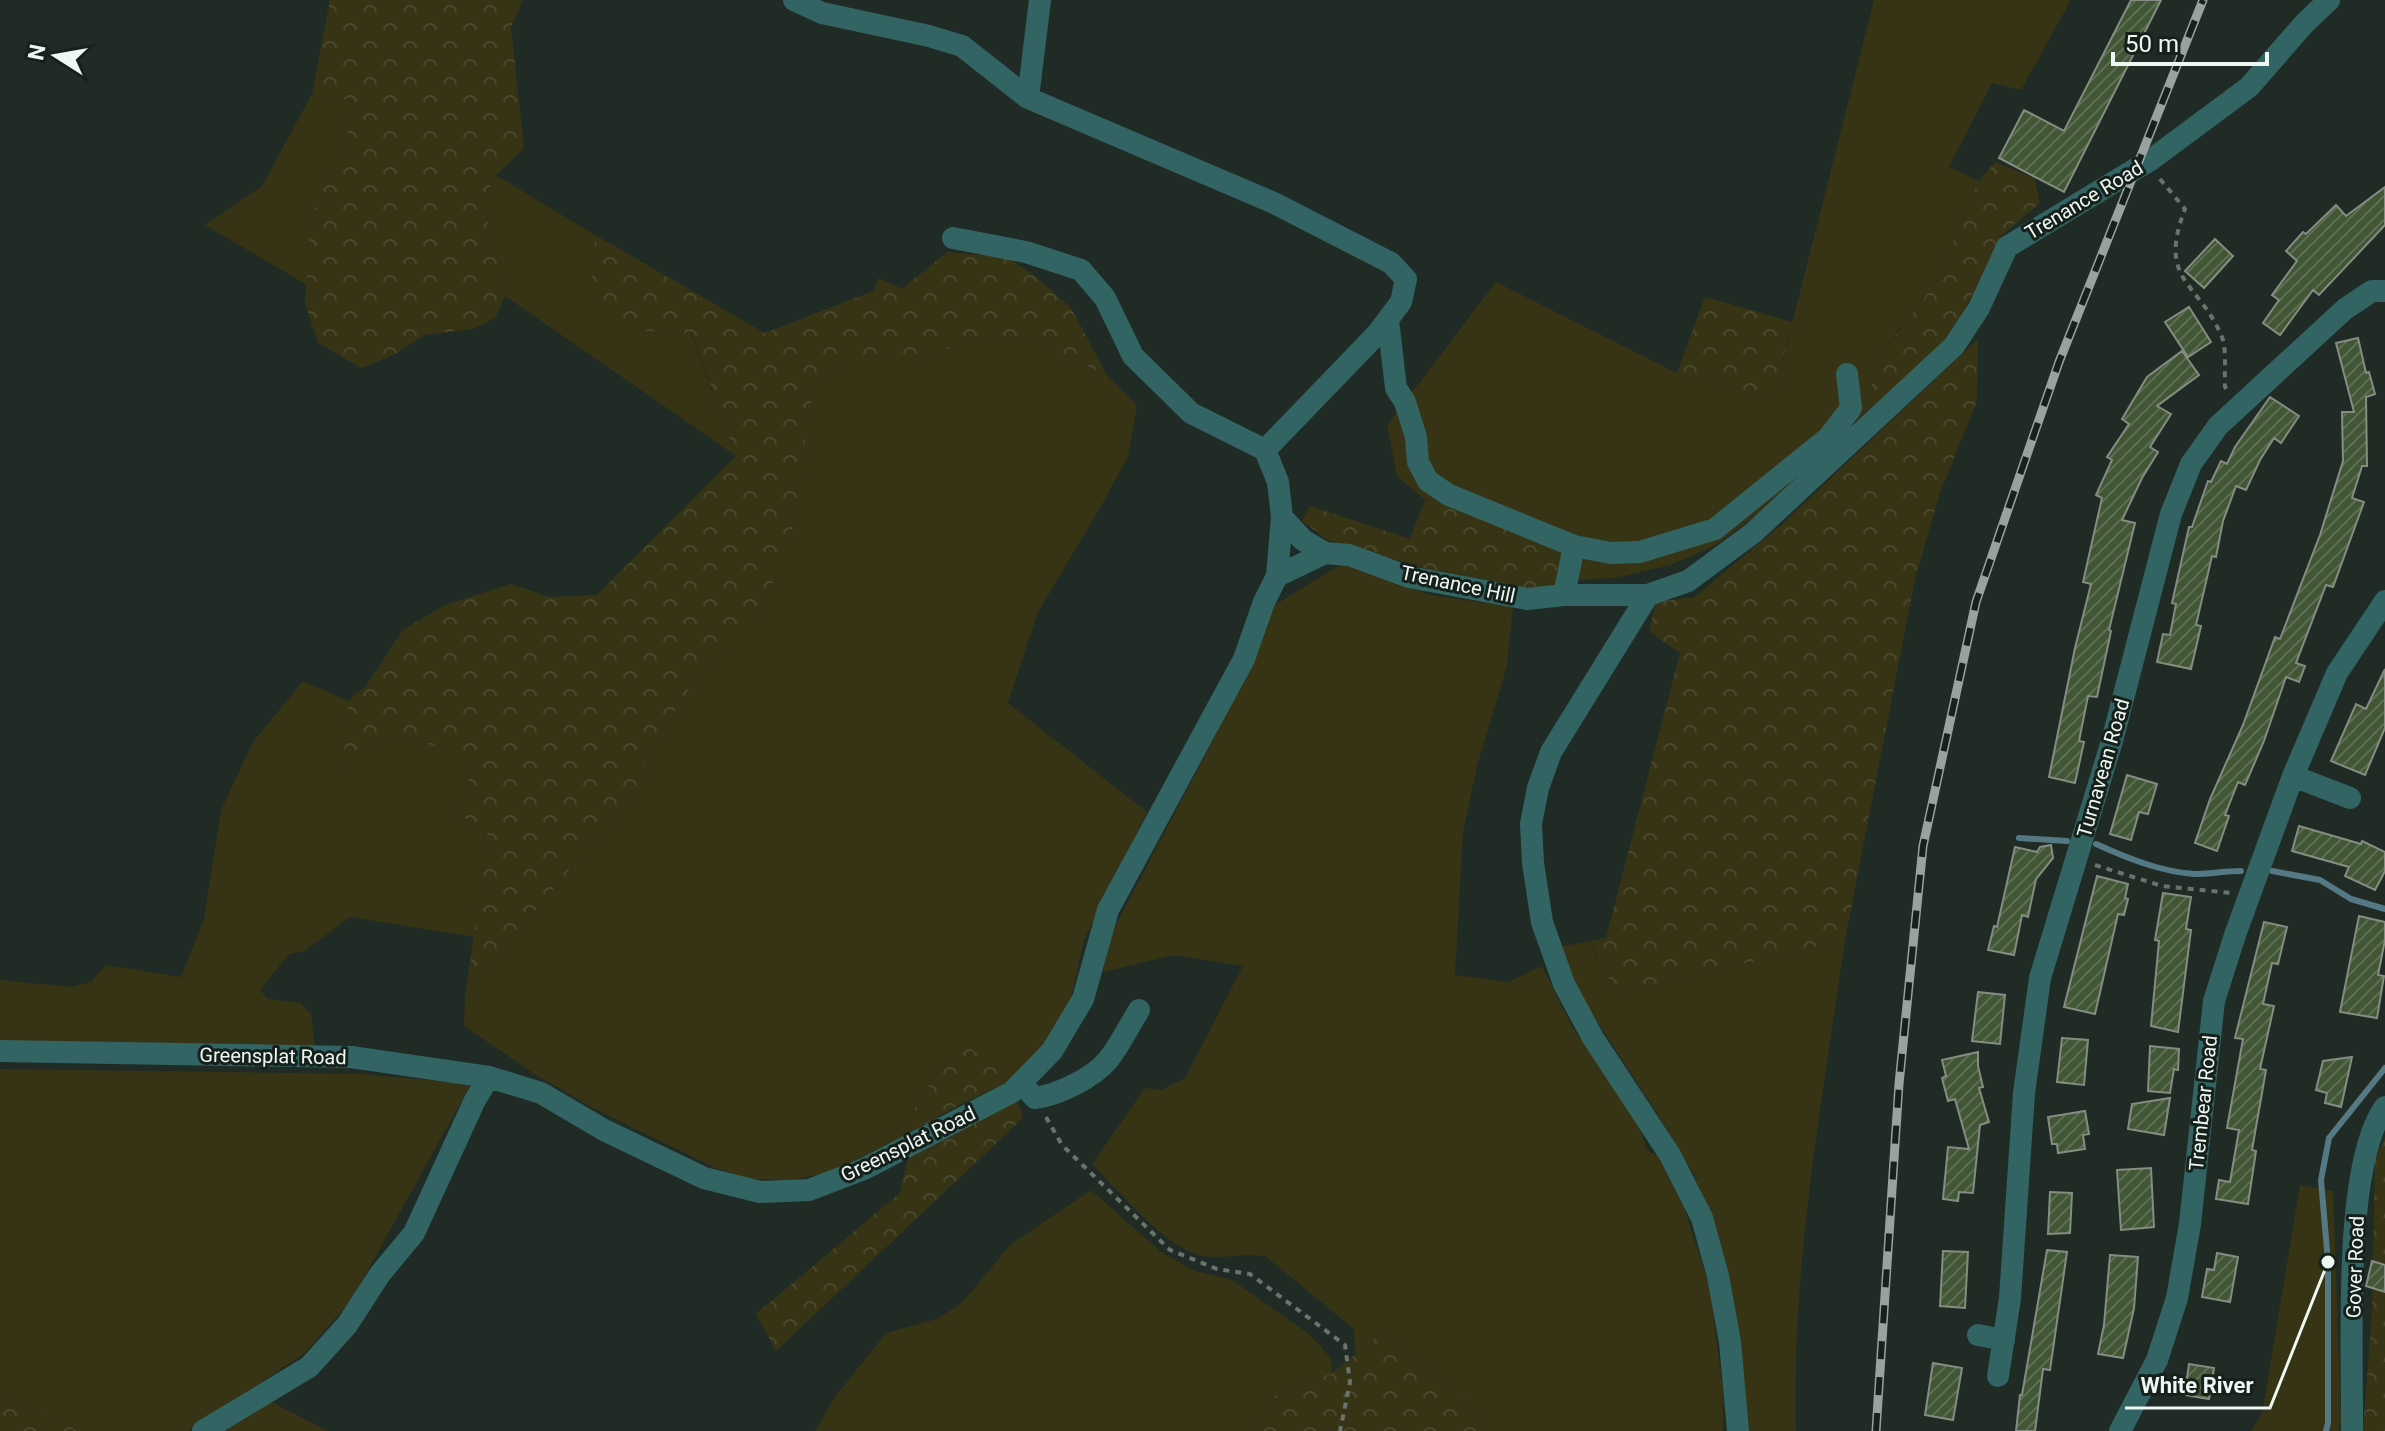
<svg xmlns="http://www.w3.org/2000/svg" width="2385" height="1431" viewBox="0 0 2385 1431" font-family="Roboto,sans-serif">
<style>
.green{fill:#373415}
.forest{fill:url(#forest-crowns)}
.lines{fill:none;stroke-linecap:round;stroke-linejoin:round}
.stream{stroke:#557984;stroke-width:6}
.building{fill:url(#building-hatch);stroke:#858d82;stroke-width:2}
.path{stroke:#6a746f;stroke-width:4;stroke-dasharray:6 6;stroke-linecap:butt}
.minor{stroke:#326464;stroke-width:22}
.rail-casing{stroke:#99a29e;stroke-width:9}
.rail{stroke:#16211c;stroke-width:6;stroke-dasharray:18;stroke-linecap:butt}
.labels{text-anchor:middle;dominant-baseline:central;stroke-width:6;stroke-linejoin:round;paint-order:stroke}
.street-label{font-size:20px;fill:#eff7f3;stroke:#16211c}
.leader{fill:none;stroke:#eff7f3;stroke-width:3}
.callout-dot{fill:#eff7f3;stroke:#16211c;stroke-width:3}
.callout-label{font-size:22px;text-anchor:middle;font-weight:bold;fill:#eff7f3;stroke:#16211c;stroke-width:6;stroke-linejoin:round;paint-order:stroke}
</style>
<defs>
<pattern id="forest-crowns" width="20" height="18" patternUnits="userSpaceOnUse" patternTransform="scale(2)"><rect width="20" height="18" fill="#373415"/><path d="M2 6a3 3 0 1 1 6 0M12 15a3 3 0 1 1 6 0" fill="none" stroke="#4a482c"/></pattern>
<pattern id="building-hatch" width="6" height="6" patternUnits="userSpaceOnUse" patternTransform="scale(2)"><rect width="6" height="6" fill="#415635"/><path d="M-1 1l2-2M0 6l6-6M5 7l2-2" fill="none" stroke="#5d6f53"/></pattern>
</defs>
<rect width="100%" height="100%" fill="#202b26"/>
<!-- green -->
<path class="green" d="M1874 0H2071L2021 90 1992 83 1949 167 1979 181 1935 284 1876 359 1867 411 1771 504 1716 545 1671 565 1614 578 1577 580 1448 504 1425 500 1397 476 1387 425 1496 282 1677 373 1773 399Z
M312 94 354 101 348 133 311 218 307 285 205 225 262 186Z
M496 175 595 235 591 303 646 331 691 334 736 456 505 296 483 202Z
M968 340 1039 341 1108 377 1137 406 1128 456 1104 501 1037 614 1008 703 1147 812 1084 940 1071 998 1043 1045 1012 1080 959 1041V1060L940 1066 922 1099 881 1149 831 1172 791 1180 750 1179 715 1168 591 1107 536 1075 464 1026 465 995 633 793 652 747 692 685 751 625 789 551 814 386 854 355 919 361Z
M1341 564 1431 595 1513 607 1507 666 1477 766 1463 832 1455 975 1509 982 1542 966 1571 1025 1638 1124 1647 1150 1661 1158 1684 1207 1710 1288 1723 1391V1431H1481L1468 1400 1383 1333 1355 1354 1354 1329 1265 1256C1244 1253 1224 1259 1203 1256 1168 1250 1118 1190 1092 1164L1145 1088 1161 1090 1185 1078 1243 966 1174 955 1103 972 1110 936 1219 729 1270 608Z
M303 681 348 701 342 776 371 744 412 737 474 762 458 813 489 836 474 937 350 917 305 951 289 954 260 990 268 999 301 1003 311 1014 315 1048 0 1041V980L71 987 91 982 106 965 181 977 204 919 221 810 253 742Z
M1845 940C1822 1103 1791 1267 1796 1431H1745L1716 1240 1694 1175 1662 1121 1583 1000 1559 947 1589 941 1616 993Z
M0 1069 362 1074 471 1084 352 1299 305 1353 188 1431H78L0 1395Z
M2300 1185 2333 1191 2341 1421 2338 1431H2251L2262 1414Z
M1091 1190 1161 1252 1195 1271 1232 1280 1309 1334 1331 1358 1332 1373 1272 1397 1258 1431H815L834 1398 886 1333 937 1319 963 1302 1010 1245Z
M271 1402 328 1431H216Z"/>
<!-- forest -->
<path class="forest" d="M330 0H523L511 27 524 148 496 175 483 202 505 296 495 318 472 329 424 335 392 356 361 368 318 343 305 303 311 218 348 133 354 101 312 94Z
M1995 162 2034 178 2040 203 2002 235 1965 310 1941 347 1867 411 1876 360 1935 284 1979 181Z
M595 235 765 333 873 291 879 278 902 289 947 252 1006 257 1035 276 1071 308 1108 377 1039 341 968 340 919 361 854 355 814 386 789 551 751 625 692 685 652 747 633 793 465 995 489 836 458 813 474 763 412 737 371 744 342 777 348 701 366 686 403 630 445 605 511 584 550 597 597 595 736 456 692 334 646 331 590 303Z
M1705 297 1792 322 1773 399 1677 373Z
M1978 339 1977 401 1940 493 1915 579 1845 940 1616 993 1590 941 1606 938 1680 653 1649 631 1656 602 1695 597 1781 525Z
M1425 500 1448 504 1562 545 1560 584 1517 589 1434 571 1328 540 1302 521 1310 506 1410 539Z
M959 1040 1012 1080 959 1105 881 1149 922 1099 940 1066 959 1060Z
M1016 1097 1023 1118 776 1351 756 1314 900 1193 908 1158Z
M2385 1137V1431H2363L2372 1311 2375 1160Z
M1382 1333 1468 1400 1481 1431H1258L1272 1397 1332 1373Z
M0 1395 78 1431H0Z"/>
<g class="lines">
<!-- stream -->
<path class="stream" d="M2019 838 2067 841
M2096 844C2127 858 2161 872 2195 874 2210 874 2226 871 2241 871
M2272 871 2320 880 2351 899 2385 909
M2326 1431 2328 1423V1262L2321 1180 2329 1138 2385 1068"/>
</g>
<!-- building -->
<path class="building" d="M2131 0H2161L2064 192 1999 158 2024 110 2064 131Z
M2385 187V225L2319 295 2313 290 2280 335 2263 323 2279 300 2272 295 2297 261 2286 251 2303 232 2306 234 2336 205 2346 216Z
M2215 239 2233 256 2204 288 2185 271Z
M2189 307 2211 342 2188 357 2165 322Z
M2358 338 2366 373 2369 372 2375 394 2366 397 2367 466H2362L2352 498 2364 502 2333 587 2326 585 2296 663 2305 666 2299 682 2286 677 2264 741 2245 785 2238 782 2225 815 2229 816 2217 851 2195 843 2210 799 2243 725 2275 637 2280 639 2320 535 2343 461 2342 412H2354L2336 343Z
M2182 351 2199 375 2157 406 2171 414 2150 447 2158 452 2142 478 2122 520 2135 523 2109 630 2111 631 2097 697 2088 696 2079 741 2084 742 2075 783 2049 777 2075 648 2091 584 2083 582 2102 498 2096 495 2112 460 2107 457 2129 424 2122 419 2147 377Z
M2270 397 2299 416 2281 443 2274 438 2260 460 2246 490 2236 486 2223 521 2216 557 2212 556 2196 625 2201 626 2191 669 2157 662 2163 634 2170 635 2176 604 2172 603 2189 527H2192L2208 481 2211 482 2221 461 2227 464 2235 447Z
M2385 669V728L2365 775 2331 761 2356 704 2366 709Z
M2127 775 2157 784 2148 814 2139 812 2131 840 2110 834Z
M2299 826 2361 844 2362 841 2385 852V871L2375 890 2345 876 2349 867 2292 851Z
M2051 845 2053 858 2036 879 2028 917 2022 915 2014 955 1988 950 1994 926 1997 927 2015 847 2037 852 2040 847Z
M2097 876 2128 884 2125 898 2128 899 2124 915 2118 914 2095 1014 2064 1007Z
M2163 893 2191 897 2186 929 2191 930 2178 1032 2151 1026 2159 941 2155 940Z
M2359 916 2385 922V940L2378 975 2384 976 2377 1018 2340 1012Z
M2264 922 2287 927 2278 964 2272 963 2263 1004 2274 1006 2260 1069 2266 1070 2252 1150 2256 1151 2248 1204 2216 1199 2219 1180 2230 1182 2239 1130 2227 1128 2243 1039 2235 1038Z
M1978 992 2005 995 2000 1044 1972 1041Z
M2062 1038 2088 1040 2084 1085 2057 1082Z
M2150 1046 2179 1049 2178 1070 2174 1069 2170 1093 2148 1091Z
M1978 1052V1066L1983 1087 1979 1088 1989 1122 1980 1125 1973 1193 1959 1192 1958 1201 1943 1199 1948 1147 1969 1149 1955 1099 1948 1101 1942 1078 1946 1076 1942 1060Z
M2352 1057 2341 1107 2325 1103 2327 1093 2316 1090 2323 1061Z
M2170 1098 2164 1135 2128 1129 2132 1104Z
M2085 1111 2089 1134 2083 1135 2085 1149 2058 1153 2057 1144H2052L2048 1117Z
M2151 1168 2154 1227 2121 1230 2117 1170Z
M2050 1192 2072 1193 2070 1233 2048 1234Z
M2047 1250 2067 1252 2050 1370 2043 1369 2035 1431H2016L2020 1395H2022Z
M1943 1251 1968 1252 1965 1308 1940 1306Z
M2217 1253 2238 1257 2230 1302 2202 1297 2207 1269 2214 1270Z
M2110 1255 2138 1257 2134 1308 2123 1358 2098 1354 2104 1325Z
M2372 1261 2385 1265V1292L2366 1286Z
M1933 1363 1962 1368 1953 1420 1925 1415Z
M2189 1364 2214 1368 2209 1399 2173 1393 2175 1376 2187 1378Z"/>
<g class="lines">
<!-- path -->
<path class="path" d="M2160 179 2185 209C2157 282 2198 280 2222 337 2227 351 2224 372 2225 387L2229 391
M2095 865 2162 886 2231 893
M1046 1117 1062 1145 1170 1250 1217 1269 1250 1274 1345 1345 1350 1382 1340 1431"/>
<!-- minor -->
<path class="minor" d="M794 0 822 13 929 36 962 46 1028 98 1274 203 1391 263 1406 279 1401 302 1377 334 1265 450
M1028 98 1040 0
M953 238 1026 252 1081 270 1105 298 1133 356 1191 413 1265 450 1278 482 1282 517 1303 540 1325 553 1349 555 1409 577 1527 599 1564 595H1648L1688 581 1753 533 1954 346 1979 308 2007 247 2152 159 2249 87 2304 24 2329 0
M1388 320 1396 388 1405 402 1416 437 1418 462 1428 481 1449 495 1574 546 1611 553 1640 552 1715 529 1829 437 1851 408 1847 374
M1277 576 1282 517
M1564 595 1574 546
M1648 595 1551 752 1538 788 1531 824 1533 863 1542 922 1564 984 1593 1038 1670 1155 1702 1218 1718 1276 1730 1342 1738 1431
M2293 776 2350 798
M0 1051 351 1057 489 1077 541 1093 604 1130 704 1178 760 1192 809 1190 864 1169 1012 1092 1052 1051 1083 999 1108 910 1244 659 1264 602 1277 576 1325 553
M1021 1083 1035 1098C1058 1095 1093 1078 1108 1060 1120 1045 1129 1026 1139 1010
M1978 1335 2004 1340
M1998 1376 2010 1298 2024 1093 2040 978 2112 741 2171 514 2191 464 2218 426 2345 309 2372 291H2385
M203 1431 309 1367 347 1325 380 1274 414 1233 475 1100 489 1077
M2120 1431 2157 1360 2177 1298 2190 1224 2214 1001 2235 935 2293 776 2337 673 2385 601
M2352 1431C2353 1354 2342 1166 2385 1107"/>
<!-- rail casing -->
<g class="rail-casing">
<path id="rail" d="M1876 1431 1899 1084 1923 846 1976 602 2059 362 2203 0"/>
</g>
<!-- rail -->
<use href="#rail" class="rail"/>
</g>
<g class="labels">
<!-- street labels -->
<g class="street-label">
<text transform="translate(2084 200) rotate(-31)">Trenance Road</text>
<text transform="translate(1458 584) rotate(12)">Trenance Hill</text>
<text transform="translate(2103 768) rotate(-74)">Turnavean Road</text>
<text transform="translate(273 1056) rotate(1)">Greensplat Road</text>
<text transform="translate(2203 1103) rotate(-84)">Trembear Road</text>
<text transform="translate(908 1144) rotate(-26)">Greensplat Road</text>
<text transform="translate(2355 1267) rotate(-88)">Gover Road</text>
</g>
</g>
<!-- callouts -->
<path class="leader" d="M2328 1262L2270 1408H2125"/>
<circle class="callout-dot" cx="2328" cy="1262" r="8"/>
<g class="callout-label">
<text x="2197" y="1393">White River</text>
</g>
<!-- north arrow -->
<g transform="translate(56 56) rotate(281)" stroke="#16211c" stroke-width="6" paint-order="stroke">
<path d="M0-6L14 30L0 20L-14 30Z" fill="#eff7f3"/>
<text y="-12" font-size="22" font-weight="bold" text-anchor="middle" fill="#eff7f3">N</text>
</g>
<!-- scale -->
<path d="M2113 52v12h154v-12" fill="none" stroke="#eff7f3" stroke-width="4"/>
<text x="2125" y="52" font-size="24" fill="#eff7f3" stroke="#16211c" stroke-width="6" paint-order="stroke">50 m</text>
</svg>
